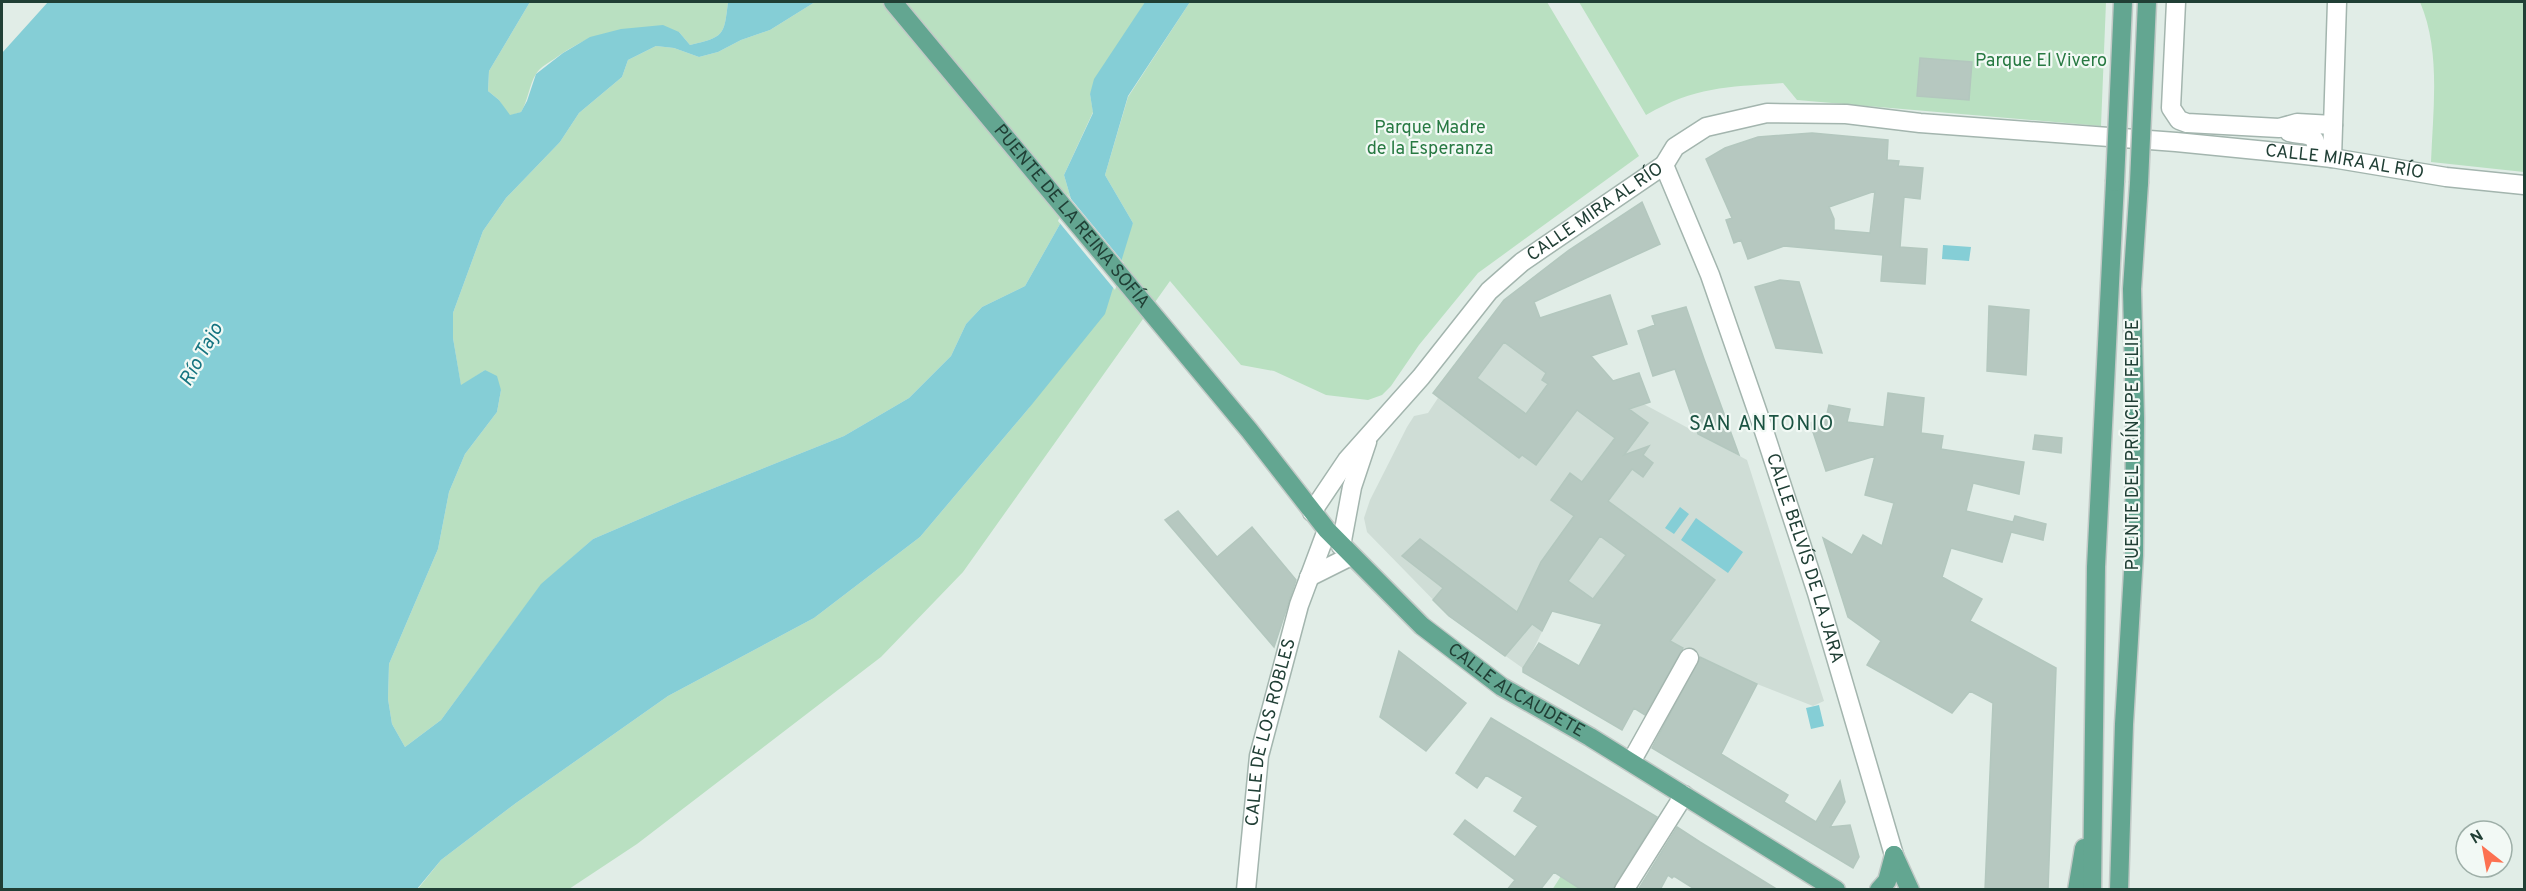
<svg xmlns="http://www.w3.org/2000/svg" width="2526" height="891" viewBox="0 0 2526 891" font-family="Overpass,sans-serif">
<style>
.built{fill:#cfddd6}
.green{fill:#b9e0c1}
.water{fill:#85ced6}
.pier{fill:#e1ede7}
.building{fill:#b6c8c0;stroke:#b3c7be;stroke-width:1.5;fill-rule:evenodd}
.lines{fill:none;stroke-linecap:round;stroke-linejoin:round}
.minor-casing{stroke:#a3b5ae;stroke-width:21}
.major-casing{stroke:#c1c9c6;stroke-width:21}
.minor{stroke:#fff;stroke-width:18}
.major{stroke:#63a691;stroke-width:18}
.major-bridge-casing{stroke:#c1c9c6;stroke-width:21;stroke-linecap:butt}
.major-bridge{stroke:#63a691;stroke-width:18}
.labels{text-anchor:middle;dominant-baseline:central;stroke-width:4.5;stroke-linejoin:round;paint-order:stroke}
.park-label{font-size:18px;fill:#277942;stroke:#f2f9f5}
.street-label{font-size:18px;fill:#203f35;stroke:#f2f9f5}
.water-label{font-size:20px;font-style:italic;fill:#167480;stroke:#f2f9f5}
.neighbourhood-label{font-size:20px;letter-spacing:1.5px;fill:#1b5342;stroke:#f2f9f5}
</style>
<rect width="100%" height="100%" fill="#e1ede7"/>
<!-- built -->
<path class="built" d="M1504 300 1511 307 1629 396 1747 460 1824 701 1813 706 1757 684 1660 637 1552 611 1524 669 1449 616 1367 532 1364 518 1370 500 1407 427 1414 416 1428 413 1438 398 1433 393Z"/>
<!-- green -->
<path class="green" d="M530 2H728C724 36 724 37 690 45L679 32C626 30 603 25 557 57 550 62 540 67 536 74 529 85 528 101 521 112L509 116 499 100 488 91 489 71Z
M815 2H1145L1090 94 1093 112 1064 175 1071 199 1060 224 1025 286 982 307 966 324 951 356 909 398 844 436 684 500 593 539 541 585 441 720 405 747 392 724 388 699 389 664 438 549 449 492 465 454 497 412 501 390 485 370 461 386 453 338V313L483 231 506 198 560 142 579 113 622 77 628 60 656 46 674 48 699 57 718 52 741 40 770 30Z
M1190 2H1547L1639 156 1478 273 1419 345 1391 386 1382 395 1368 400 1326 395 1274 371 1241 365 1170 281 963 572 881 657 637 844 569 889 417 890 441 860 516 803 668 696 814 618 920 537 1029 408 1133 223 1105 175 1128 97Z
M1579 2H2106L2101 126 1797 100 1783 83C1728 87 1696 86 1646 115Z
M2420 2H2524V172L2431 162C2433 109 2441 51 2420 2Z
M1561 876 1582 890H1552Z"/>
<!-- water -->
<path class="water" d="M48 2H530L489 71 488 91 499 100 510 115 521 112 527 101 536 74 563 53 590 37 621 29 663 25 679 32 690 45C724 37 724 36 728 2H815L770 30 741 40 718 52 699 57 674 48 656 46 628 60 622 77 579 113 560 142 506 198 483 231 453 313V338L461 385 485 370 497 376 501 390 497 412 465 454 449 492 438 549 389 664 388 699 392 724 405 747 441 720 541 584 593 539 684 500 844 436 909 398 951 356 966 324 982 307 1025 286 1060 224 1071 199 1064 175 1093 113 1090 94 1094 79 1145 2H1190L1128 96 1105 175 1133 223 1105 314 1029 408 920 537 814 618 668 696 516 803 441 860 417 889 2 890V53Z
M1943 245 1971 247 1969 261 1942 259Z
M1680 507 1689 514 1674 534 1665 528Z
M1696 518 1743 552 1728 573 1681 540Z
M1819 705 1824 726 1811 729 1806 708Z"/>
<!-- pier -->
<path class="pier" d="M1067 194 1124 263 1115 290 1058 221 1068 198Z"/>
<!-- building -->
<path class="building" d="M1920 58 1972 62 1969 100 1917 96Z
M1812 133 1888 140 1887 160 1899 161 1898 166 1923 168 1920 199 1904 197 1900 247 1927 249 1925 284 1881 281 1883 255 1784 246 1748 259 1741 240 1734 243 1726 220 1732 218 1706 159 1725 148 1758 137ZM1875 191 1870 233 1834 230V219L1829 207Z
M1642 202 1660 244 1534 302 1540 318 1610 295 1627 344 1591 356 1613 381 1639 373 1650 402 1629 409 1648 423 1624 455 1649 446 1643 455 1653 463 1643 477 1632 469 1608 501 1715 580 1670 641 1683 648 1645 715 1634 708 1622 730 1523 672V668L1539 643 1579 666 1602 624 1552 611 1542 631 1532 624 1505 656 1449 616 1433 600 1443 588 1402 556 1420 539 1517 612 1541 562 1574 516 1551 500 1570 473 1582 482 1615 438 1577 410 1536 465 1522 455 1519 458 1433 393 1504 300 1569 250ZM1504 342 1546 373 1542 380 1548 384 1526 414 1477 378ZM1600 536 1626 555 1593 599 1568 581Z
M1780 280 1799 282 1822 353 1776 348 1755 287Z
M1989 306 2029 310 2026 375 1987 371Z
M1686 307 1704 359 1739 455 1698 434 1675 369 1653 376 1638 331 1655 325 1652 316Z
M1888 393 1924 398 1921 433 1943 436 1941 449 2024 462 2019 494 1973 483 1966 511 2013 522 2015 516 2046 524 2043 540 2011 532 2002 562 1951 548 1942 577 1982 599 1970 621 2056 668 2048 890H1985L1993 703 1970 691 1952 713 1867 665 1881 641 1848 617 1823 538 1852 555 1863 535 1882 546 1894 503 1865 495 1875 456 1826 471 1810 423 1826 418 1829 405 1850 409 1847 422 1884 427Z
M2035 435 2062 438 2061 453 2033 449Z
M1178 511 1217 557 1252 527 1296 580 1274 647 1165 520Z
M1399 651 1466 703 1426 751 1380 717Z
M1700 657 1757 684 1721 754 1788 795 1784 802 1816 822 1840 781 1845 802 1830 827 1850 825 1859 857 1853 868 1652 748Z
M1491 718 1657 817 1613 890H1582L1554 872 1540 890H1507L1515 880 1454 834 1465 820 1515 857 1538 826 1514 811 1523 797 1486 775 1477 788 1456 773Z
M1677 827 1700 842 1778 890H1696L1674 876 1672 878 1668 875 1660 890H1638Z"/>
<g class="lines">
<!-- minor casing -->
<g class="minor-casing">
<g id="minor">
<path d="M2176 2 2171 108 2179 120 2187 123 2279 128 2297 123 2333 125"/>
<path d="M2289 132C2308 137 2318 130 2316 156"/>
<path d="M2332 158 2337 2"/>
<path id="s1" d="M1664 165 1710 275 1762 425 1817 593 1894 855"/>
<path id="s2" d="M1312 512 1347 460 1421 377 1489 291 1522 262 1664 165 1675 147 1706 127 1767 113 1846 114 1920 123 2176 142 2267 151 2332 158 2446 177 2524 185"/>
<path d="M1341 546 1352 487 1367 442"/>
<path d="M1309 577 1351 556"/>
<path d="M1631 762 1689 658"/>
<path id="s3" d="M1246 890 1259 756 1299 605 1327 530"/>
<path d="M1624 890 1684 795"/>
</g>
</g>
<!-- major casing -->
<g class="major-casing">
<g id="major">
<path id="s4" d="M893 2 1249 430 1327 530 1422 626 1502 687 1590 737 1836 890"/>
<path d="M1894 855 1910 890"/>
<path d="M1879 890 1887 881 1894 855"/>
<path d="M2077 890 2084 848"/>
<path d="M2092 890 2096 567 2115 182"/>
<path d="M2119 890 2124 724 2134 555 2135 419 2132 289 2139 183"/>
</g>
</g>
<!-- minor -->
<use href="#minor" class="minor"/>
<!-- major -->
<use href="#major" class="major"/>
<!-- major-bridge casing -->
<g class="major-bridge-casing">
<path id="major-bridge" d="M2115 182 2123 2
M2139 183 2147 2"/>
</g>
<!-- major-bridge -->
<use href="#major-bridge" class="major-bridge"/>
</g>
<g class="labels">
<!-- park labels -->
<g class="park-label">
<text x="2041" y="61">Parque El Vivero</text>
<text x="1430" y="128">Parque Madre<tspan x="1430" dy="21">de la Esperanza</tspan></text>
</g>
<!-- street labels -->
<g class="street-label">
<text stroke="none"><textPath href="#s2" startOffset="1200">CALLE MIRA AL RÍO</textPath></text>
<text stroke="none"><textPath href="#s2" startOffset="416">CALLE MIRA AL RÍO</textPath></text>
<text stroke="none"><textPath href="#s4" startOffset="279">PUENTE DE LA REINA SOFÍA</textPath></text>
<text transform="translate(2133 445) rotate(-90)">PUENTE DEL PRÍNCIPE FELIPE</text>
<text stroke="none"><textPath href="#s1" startOffset="418">CALLE BELVÍS DE LA JARA</textPath></text>
<text stroke="none"><textPath href="#s4" startOffset="933">CALLE ALCAUDETE</textPath></text>
<text stroke="none"><textPath href="#s3" startOffset="160">CALLE DE LOS ROBLES</textPath></text>
</g>
<!-- water labels -->
<g class="water-label">
<text transform="translate(202 355) rotate(-61)">Río Tajo</text>
</g>
<!-- neighbourhood labels -->
<g class="neighbourhood-label">
<text x="1762" y="425">SAN ANTONIO</text>
</g>
</g>
<!-- border -->
<rect width="2526" height="891" fill="none" stroke="#203f35" stroke-width="6"/>
<!-- north arrow -->
<g transform="translate(2484 849) rotate(329)"><circle r="28" fill="#f2f9f5" stroke="#9eafa8" stroke-width="1.5"/>
<path d="M0-4.5L10 22L0 15L-10 22Z" fill="#fc7151"/>
<text y="-9" font-size="16" font-weight="bold" text-anchor="middle" fill="#203f35">N</text>
</g>
</svg>
